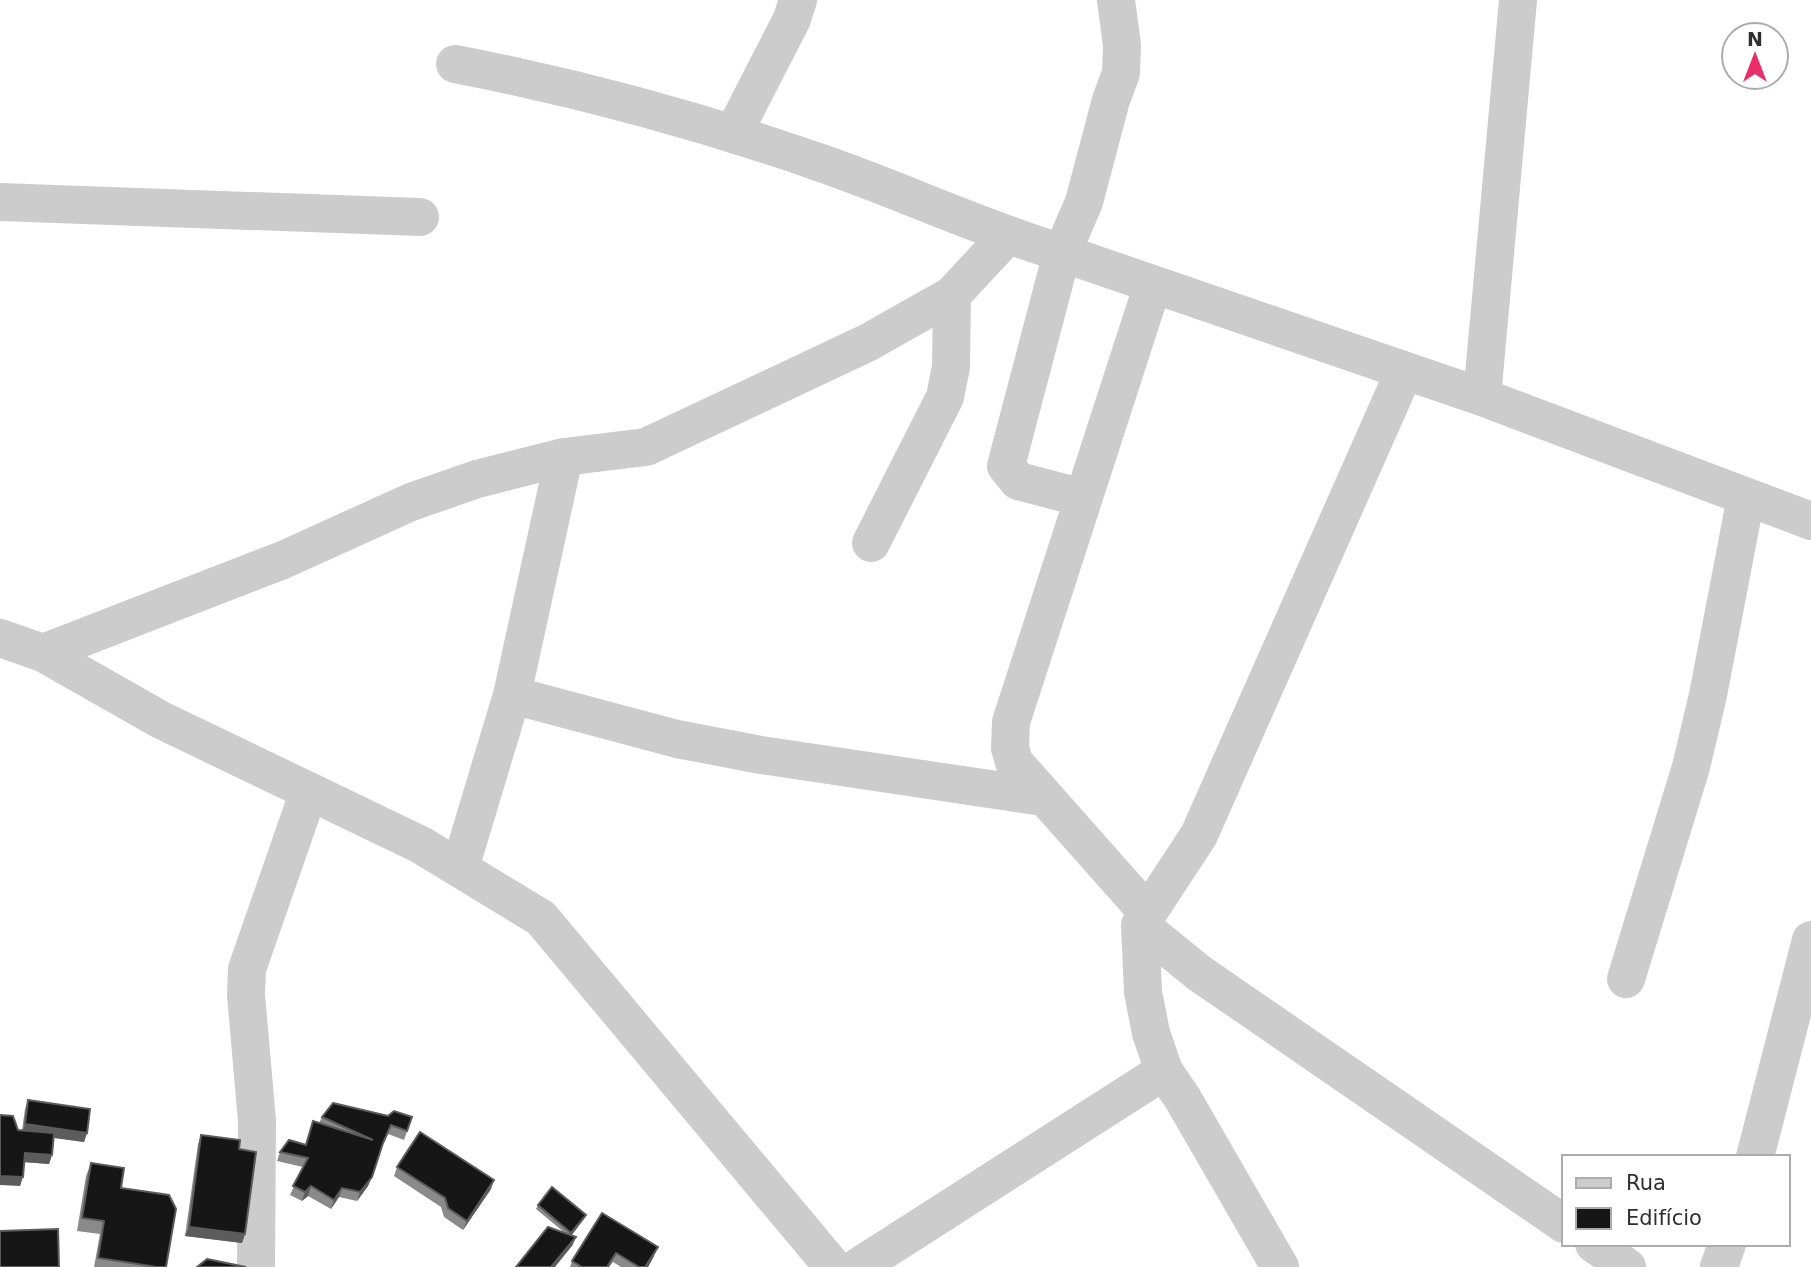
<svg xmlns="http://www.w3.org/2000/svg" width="1811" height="1267" viewBox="0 0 1811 1267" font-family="'DejaVu Sans',sans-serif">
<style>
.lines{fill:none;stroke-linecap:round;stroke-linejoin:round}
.minor{stroke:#ccc;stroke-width:38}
.wall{fill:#8a8a8a}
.shaded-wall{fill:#5c5c5c}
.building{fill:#161616;stroke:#5c5c5c;stroke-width:2}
</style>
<rect width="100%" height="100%" fill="#fff"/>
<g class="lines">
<!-- minor -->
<path class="minor" d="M455 64C580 88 704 122 824 164 904 192 981 228 1062 253L1482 397 1811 521
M733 134 792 19 798 0
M0 202 420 217
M1482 397 1518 0
M1083 498 1018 481 1006 466 1062 253 1084 202 1111 100 1121 73 1122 45 1116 0
M871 543 945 397 951 367 952 295
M0 638 43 653 161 720 421 845 541 918 833 1267
M43 653 283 560 411 502 477 479 564 457 646 447 869 342 952 295 1007 236
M512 695 677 739 761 755 1043 797
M460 868 512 695 564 457
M1147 912 1014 762 1010 748 1011 722 1153 284
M1140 925 1199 973 1564 1224
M1626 979 1691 767 1708 695 1746 497
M1755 1157 1811 940
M1594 1244 1627 1267
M256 1267 257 1121 246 995 247 969 309 791
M858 1267 1164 1071
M1280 1267 1183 1099 1164 1071 1151 1033 1143 992 1140 925 1199 835 1404 372
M1719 1267 1727 1244"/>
</g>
<!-- wall -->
<path class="wall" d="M28 1100 87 1133 84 1142 53 1138 52 1155 49 1164 25 1162 20 1186 18 1130H22L25 1109Z
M388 1116 412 1117 404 1140 388 1134 381 1149 368 1186 357 1201 339 1197 331 1209 308 1196 302 1201 290 1195 303 1167 277 1161 280 1152 305 1145 313 1121 319 1123 322 1117Z
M201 1135 239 1149 245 1234 242 1243 185 1236 198 1144Z
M91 1163 121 1188 166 1267H94L100 1234 77 1231 86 1176Z
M397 1167 491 1189 463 1230 444 1217 441 1207 394 1176Z
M538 1205 584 1219 571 1236 576 1237 572 1246 565 1233 536 1209Z
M602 1213 654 1256 648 1267H621L613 1262 609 1267H570L572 1261Z"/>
<!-- shaded-wall -->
<path class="shaded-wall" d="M25 1124 87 1133 84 1142 22 1133Z
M25 1153 52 1155 49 1164 22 1162Z
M0 1176 23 1177 20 1186 0 1185Z
M372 1177 368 1186 357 1201 360 1192Z
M494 1180 491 1189 463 1230 467 1221Z
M311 1186 308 1196 302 1201 305 1192Z
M342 1188 339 1197 331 1209 334 1200Z
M586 1215 584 1219 570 1237 571 1233Z
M189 1227 245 1234 242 1243 185 1236Z
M576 1237 572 1246 555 1267H551Z
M658 1247 654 1256 648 1267H645Z
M616 1253 609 1267H607Z"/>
<!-- building -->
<path class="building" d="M28 1100 90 1109 87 1133 25 1124Z
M333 1103 388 1116 394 1111 412 1117 407 1131 391 1125 383 1143 372 1177 360 1192 342 1188 334 1200 311 1186 305 1192 293 1186 308 1158 280 1152 289 1140 306 1145 313 1121 373 1140 322 1117Z
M0 1115 13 1116 18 1130 54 1133 52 1155 25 1153 23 1177 0 1176Z
M420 1132 494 1180 467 1221 448 1208 445 1198 397 1167Z
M201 1135 240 1140 239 1149 256 1152 245 1234 189 1227Z
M91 1163 124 1168 121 1188 169 1195 176 1209 166 1267H157L98 1258 104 1221 82 1218Z
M552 1187 586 1215 571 1233 538 1205Z
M602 1213 658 1247 645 1267H639L616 1253 607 1267H582L572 1261Z
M548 1227 576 1237 551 1267H516Z
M58 1229 59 1267H0V1231Z
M207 1259 246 1267H197Z"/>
<!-- legend -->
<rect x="1562" y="1155" width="228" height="91" fill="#ffffff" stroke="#acacac" stroke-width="2"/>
<rect x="1576" y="1178" width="35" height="10" fill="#cccccc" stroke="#acacac" stroke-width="2"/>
<text x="1626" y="1190" font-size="21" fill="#2f2f2f">Rua</text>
<rect x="1576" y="1208" width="35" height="21" fill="#161616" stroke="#acacac" stroke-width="2"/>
<text x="1626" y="1225" font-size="21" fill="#2f2f2f">Edifício</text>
<!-- north arrow -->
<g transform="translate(1755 56)"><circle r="33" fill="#ffffff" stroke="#acacac" stroke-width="2"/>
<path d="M0-5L12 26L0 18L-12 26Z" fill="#eb2d69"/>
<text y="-10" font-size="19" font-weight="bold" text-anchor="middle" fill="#2f2f2f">N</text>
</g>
</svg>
